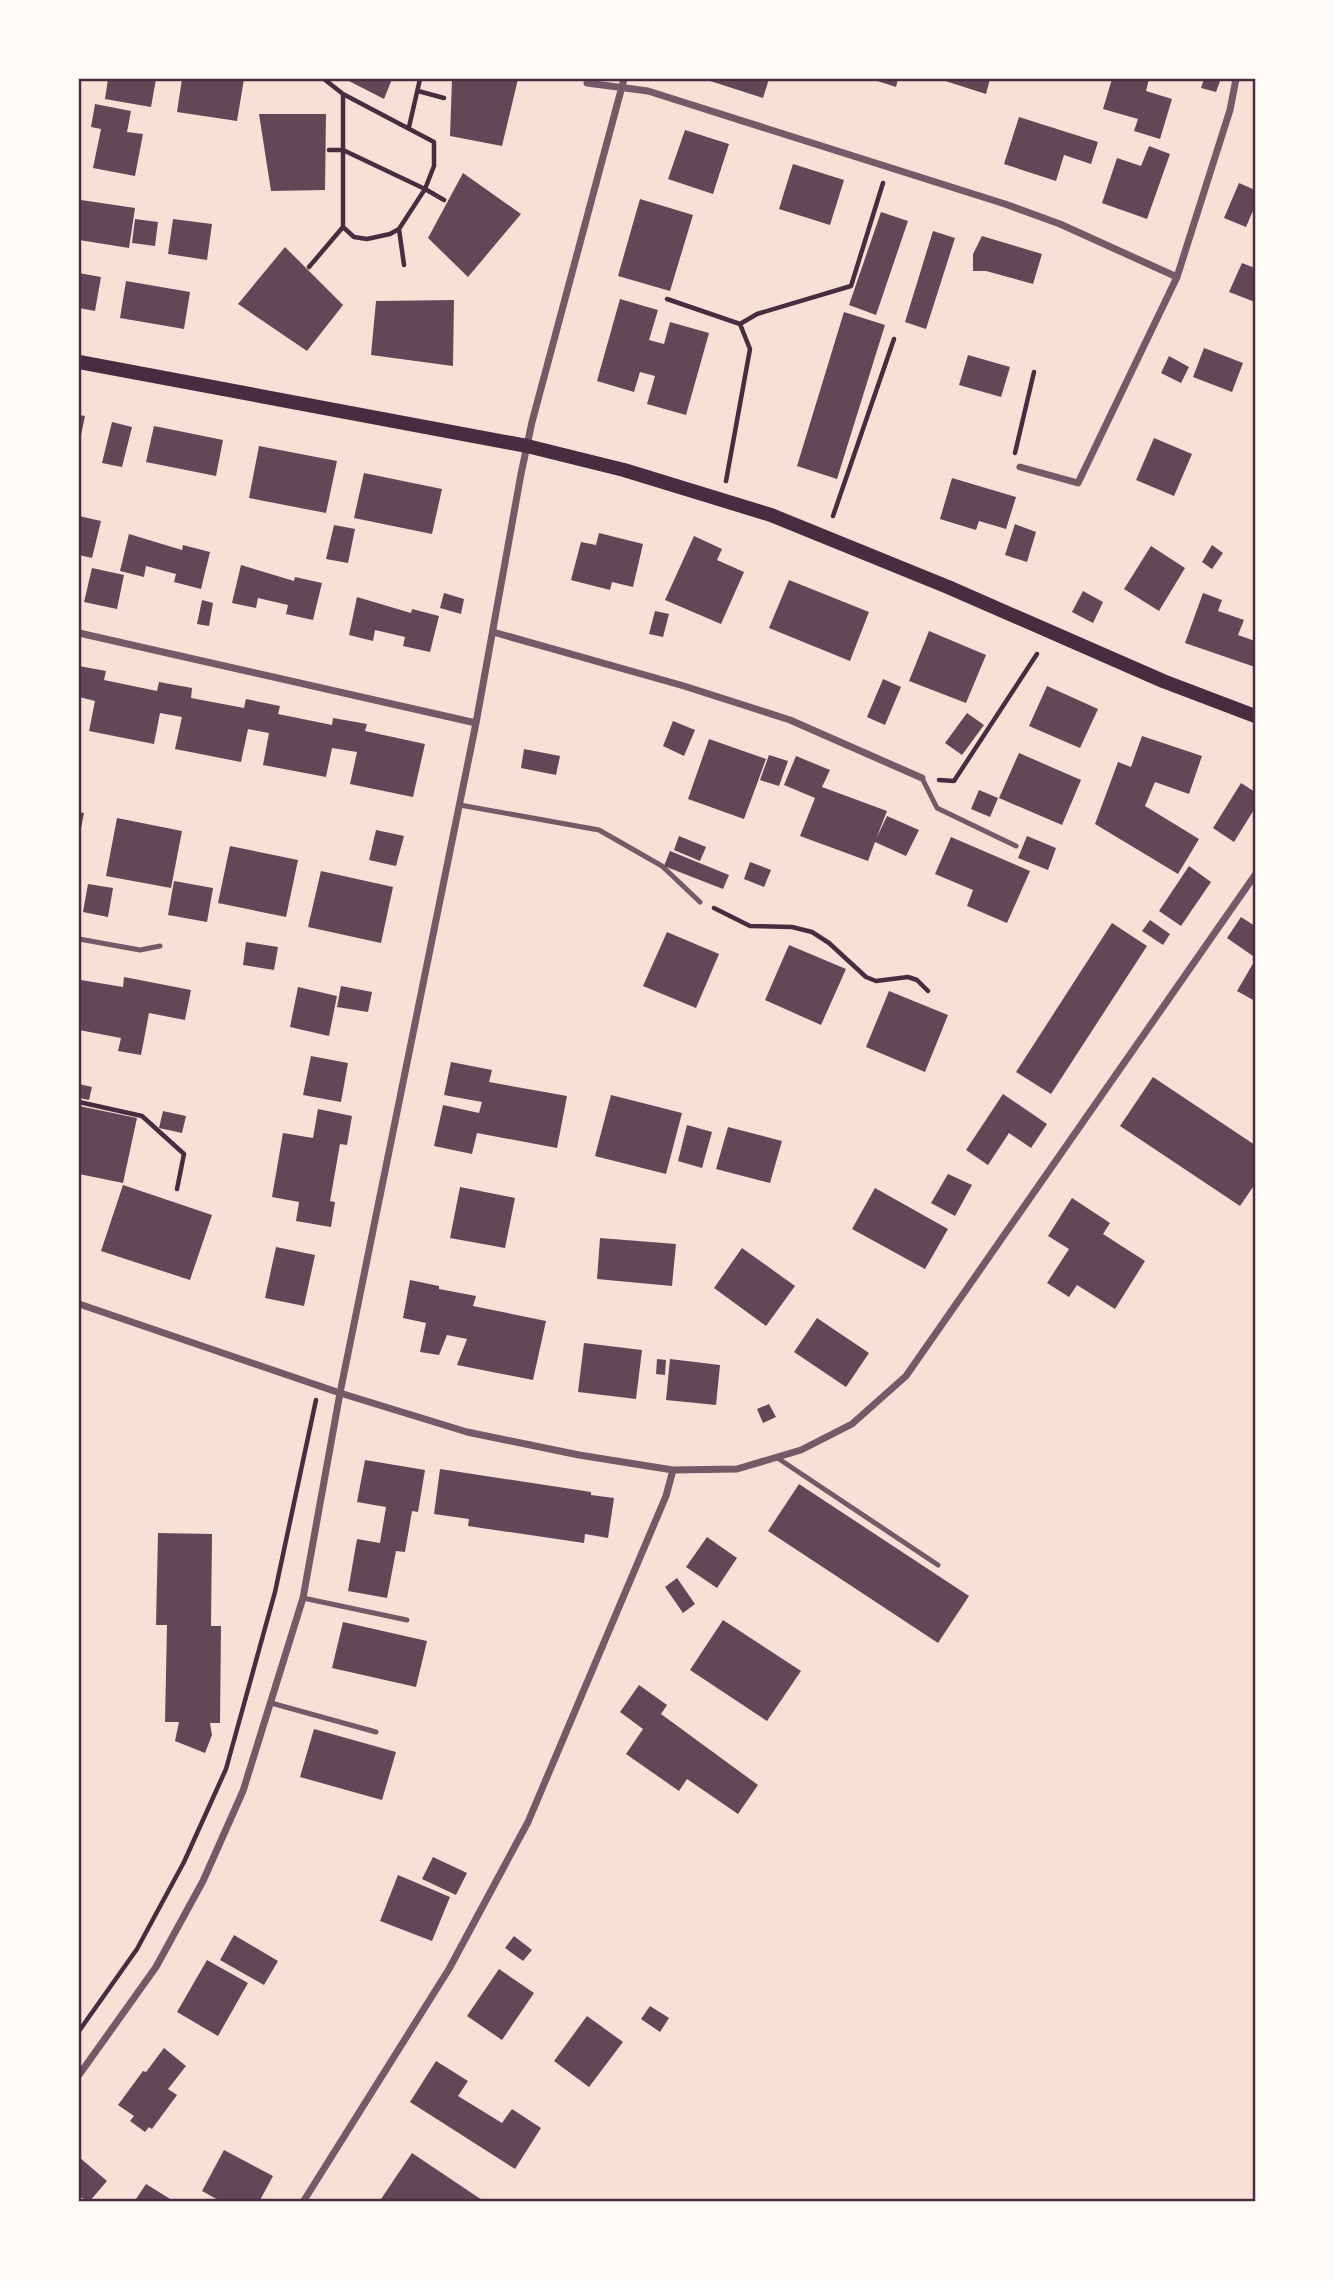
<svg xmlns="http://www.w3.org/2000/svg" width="1334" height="2281" viewBox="0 0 1334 2281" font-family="Helvetica,sans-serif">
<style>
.building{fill:#644757}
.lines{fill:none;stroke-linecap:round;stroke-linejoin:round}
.path{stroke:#4a2c40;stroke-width:4.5}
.service{stroke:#755966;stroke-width:5}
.minor{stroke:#755966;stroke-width:7}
.secondary{stroke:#4a2c40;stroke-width:14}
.neatline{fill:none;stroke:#4a2c40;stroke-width:2.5}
</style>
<rect width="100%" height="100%" fill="#f7e1d7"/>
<!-- building -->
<path class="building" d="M108 79H156L151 107 105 99Z
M182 79H244L237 121 177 112Z
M345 79H392L384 99Z
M452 79H518L502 146 450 136Z
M704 79H769L763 98Z
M871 79H898L896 87Z
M939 79H990L986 94Z
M1112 79H1149L1146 91 1172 99 1160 139 1134 131 1138 119 1103 109Z
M1204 79 1220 81 1216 92 1201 88Z
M95 104 131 111 127 132 143 134 135 176 93 168 101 129 91 127Z
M259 114H326L325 190 271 191Z
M1019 117 1098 142 1091 164 1064 155 1056 181 1004 164Z
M685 130 729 144 713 194 668 179Z
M1149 146 1170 154 1147 219 1102 203 1117 158 1141 166Z
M793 164 844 180 830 225 779 209Z
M463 173 521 214 468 277 428 238Z
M1239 183 1255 190V206L1246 227 1224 218Z
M640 199 693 215 670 291 618 276Z
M81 200 135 208 129 248 79 240Z
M881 212 908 221 876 315 849 305Z
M135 219 158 222 155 246 132 243Z
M173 219 212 224 207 260 168 254Z
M933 231 955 238 926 329 905 322Z
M982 236 1042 254 1033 284 986 271H973V254Z
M285 247 343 305 307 351 238 304Z
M1242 263 1255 268V302L1229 292Z
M79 273 101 277 95 311 79 308Z
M126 281 190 292 184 329 120 318Z
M620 299 658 310 649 340 664 344 670 322 709 333 686 415 647 404 655 376 640 372 634 392 597 381Z
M454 300 453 366 371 355 376 301Z
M844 312 885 325 837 479 797 466Z
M1204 348 1243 363 1232 392 1193 377Z
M968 355 1010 367 1001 397 959 385Z
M1169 356 1189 367 1181 383 1161 373Z
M79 415 85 416 80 440H79Z
M112 422 132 427 122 467 102 463Z
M154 426 223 440 216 476 146 462Z
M1154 438 1192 454 1174 496 1136 480Z
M259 446 337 461 326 513 249 498Z
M364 473 442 489 432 534 354 518Z
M952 478 1016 497 1006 529 979 521 976 530 940 519Z
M79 516 101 521 92 558 79 555Z
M1015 524 1036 532 1027 562 1005 555Z
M334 525 355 529 348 563 326 559Z
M599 533 643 544 633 587 612 582 610 590 571 580 581 542 596 545Z
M129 534 182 550 183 545 210 552 201 589 174 582 176 574 146 566 144 577 120 571Z
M694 536 722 549 717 560 744 572 721 624 665 600Z
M1212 545 1223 553 1212 569 1202 562Z
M1151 546 1185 568 1159 611 1124 589Z
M241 565 294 581 295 577 322 583 313 620 286 614 288 605 258 598 256 608 232 603Z
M92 568 124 575 117 609 84 602Z
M789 580 869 612 850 661 769 628Z
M1083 591 1103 602 1093 623 1072 612Z
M444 593 464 599 461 614 440 608Z
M1203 593 1222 600 1218 611 1244 620 1238 635 1255 641V667L1185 643Z
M357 597 411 613 412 609 439 616 430 652 403 646 405 637 375 630 373 641 349 635Z
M202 600 213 603 209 626 197 624Z
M655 611 669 614 663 637 649 634Z
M929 631 986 655 966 703 909 681Z
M79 666 106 671 104 680 157 691 159 682 192 688 191 698 244 708 246 699 280 706 278 714 332 725 333 718 367 724 365 731 425 744 413 797 350 784 357 752 332 748 326 777 263 765 269 733 248 729 241 762 175 749 182 717 160 713 154 744 89 731 95 701 79 697Z
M883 679 901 687 885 725 867 717Z
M1047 686 1098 709 1080 748 1029 726Z
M967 713 984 725 962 755 945 743Z
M673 721 695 730 684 756 663 746Z
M1142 736 1202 756 1189 794 1155 782 1145 806 1199 839 1178 874 1095 824 1118 762 1131 767Z
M709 739 766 759 744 819 688 799Z
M524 749 560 756 556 775 521 768Z
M1019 753 1081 780 1062 825 999 798Z
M769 755 788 761 779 786 760 780Z
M796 756 830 770 822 787 887 811 876 839 887 816 919 830 906 856 875 842 868 861 800 836 815 798 784 785Z
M1241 783 1255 792V808L1234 842 1213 828Z
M979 790 998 798 990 817 971 809Z
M79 812 84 813 80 834H79Z
M117 818 182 831 171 888 106 876Z
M376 830 404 836 396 866 369 860Z
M679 836 706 847 700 861 674 850Z
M1027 836 1056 848 1048 870 1018 858Z
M951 837 1030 871 1007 923 967 906 973 890 935 874Z
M230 846 298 860 286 917 218 903Z
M670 851 729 875 723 889 664 866Z
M750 862 771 870 764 887 744 879Z
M1189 866 1211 882 1181 926 1159 911Z
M321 871 393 887 381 943 308 927Z
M174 881 213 888 207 922 168 915Z
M88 884 113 888 108 917 83 912Z
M1241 917 1255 926 1253 956 1227 938Z
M1150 920 1170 934 1163 945 1142 931Z
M1112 923 1147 946 1051 1094 1016 1072Z
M667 932 719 954 696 1008 643 986Z
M246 942 278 947 274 970 243 965Z
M789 945 846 969 821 1025 765 1000Z
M1255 960V1001L1237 991Z
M124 977 191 990 185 1020 149 1013 141 1055 118 1051 121 1038 79 1030V994L81 980 123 987Z
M341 986 372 992 368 1012 337 1007Z
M298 987 337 996 329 1036 290 1027Z
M889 991 948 1015 925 1072 866 1047Z
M311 1056 348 1063 341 1102 303 1095Z
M451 1062 492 1070 489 1082 567 1096 557 1148 477 1133 472 1154 434 1146 443 1105 479 1113 482 1102 444 1095Z
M1153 1077 1255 1145V1184L1240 1206 1120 1126Z
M79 1084 92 1087 89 1100 79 1098Z
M1003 1094 1047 1124 1031 1148 1009 1133 988 1165 966 1150Z
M611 1095 682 1113 666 1174 595 1156Z
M79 1106 137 1118 123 1183 79 1174Z
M318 1109 352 1116 347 1145 340 1144 330 1201 335 1202 331 1227 296 1221 299 1202 272 1197 283 1133 313 1138Z
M163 1111 186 1116 182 1133 159 1128Z
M687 1125 712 1132 702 1168 678 1161Z
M728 1127 782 1141 770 1183 716 1169Z
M948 1174 972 1185 955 1216 931 1203Z
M123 1185 212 1215 190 1280 101 1251Z
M460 1187 515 1198 505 1248 450 1238Z
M875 1188 948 1229 925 1269 852 1229Z
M1072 1198 1110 1223 1103 1234 1145 1261 1115 1309 1077 1285 1069 1297 1047 1283 1069 1249 1048 1236Z
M600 1238 676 1244 672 1286 597 1279Z
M276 1247 315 1255 304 1306 265 1298Z
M742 1248 795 1286 766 1326 714 1288Z
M410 1280 439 1286V1289L476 1296 473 1306 546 1321 533 1380 457 1365 467 1339 447 1335 439 1355 420 1352 426 1323 403 1318Z
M817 1318 869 1353 846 1387 794 1352Z
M584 1343 642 1350 636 1399 578 1392Z
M657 1359 666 1360 665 1375 656 1374Z
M670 1359 720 1365 716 1405 666 1400Z
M769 1404 776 1417 763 1423 757 1409Z
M365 1460 425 1470 418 1512 412 1511 405 1552 396 1551 387 1598 348 1591 357 1539 380 1543 386 1507 357 1502Z
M440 1469 591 1492V1495L614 1498 608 1538 585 1534 584 1543 468 1526 469 1519 434 1514Z
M799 1484 969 1596 938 1643 768 1531Z
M158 1533 212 1534 211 1626H221L220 1723H210L212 1735 205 1753 175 1741 179 1722H165L167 1625H156Z
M707 1537 737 1558 717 1588 686 1567Z
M677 1578 695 1604 683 1613 665 1587Z
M723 1620 801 1671 767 1721 690 1670Z
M343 1622 427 1641 416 1687 332 1668Z
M639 1685 667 1705 661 1714 758 1785 738 1814 687 1779 679 1791 626 1754 643 1729 620 1712Z
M314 1729 396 1752 382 1800 300 1777Z
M433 1857 467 1873 456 1895 422 1879Z
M398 1875 450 1897 432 1941 380 1921Z
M234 1935 278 1961 264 1985 220 1960Z
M514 1936 532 1950 523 1961 505 1948Z
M207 1960 248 1983 218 2036 177 2012Z
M499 1969 534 1993 502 2040 467 2016Z
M650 2006 669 2018 660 2032 641 2019Z
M587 2016 623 2042 589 2087 554 2061Z
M164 2048 186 2066 168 2089 177 2095 152 2129 149 2127 145 2132 130 2121 134 2116 118 2105 143 2071 146 2072Z
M436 2061 468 2081 458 2096 502 2123 512 2109 541 2128 515 2169 410 2102Z
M224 2150 273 2176 259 2202H222L202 2191Z
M412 2153 485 2202H379Z
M79 2157 107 2181 89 2202 79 2196Z
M146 2184 175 2202H134Z"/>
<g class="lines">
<!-- path -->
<path class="path" d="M324 79 343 94 434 142V166L425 189 399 229 390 234 367 239 354 237 343 227V94
M418 91 444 98
M409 127 420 79
M329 150H343L425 189 444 200
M399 229 404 265
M309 267 343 227
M667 299 740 324 757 314 851 286 883 183
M1015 453 1034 372
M726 481 750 349 740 324
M833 516 894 339
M939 780 954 781 1037 654
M714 908 750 926 792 927 812 932 829 943 866 977 876 981 908 977 917 980 928 991
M79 1102 142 1116 184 1154 177 1189
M79 2031 137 1949 184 1862 226 1769 275 1592 316 1400"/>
<!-- service -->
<path class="service" d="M922 778 937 808 1016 846
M460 805 599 830 662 866 700 902
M79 939 140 950 160 946
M776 1457 938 1565
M303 1598 407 1620
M271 1703 376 1732"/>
<!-- minor -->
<path class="minor" d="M587 83 648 91 1005 204 1060 224 1177 277
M1020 467 1078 483 1177 277 1230 110 1236 79
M493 632 684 686 790 720 922 778
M79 633 476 723
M79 1304 340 1393 467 1432 579 1455 673 1470 737 1469 801 1450 852 1424 906 1376 1255 875
M79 2075 156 1967 203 1881 243 1791 303 1598 340 1393 476 723 521 474 532 422 624 79
M303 2202 449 1969 528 1822 666 1496 673 1470"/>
<!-- secondary -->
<path class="secondary" d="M79 362 527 446 624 470 771 515 948 587 1163 681 1255 716"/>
</g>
<!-- border -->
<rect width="1334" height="2281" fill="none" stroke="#fffaf5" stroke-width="161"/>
<rect x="80" y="80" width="1174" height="2120" class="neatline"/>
</svg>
